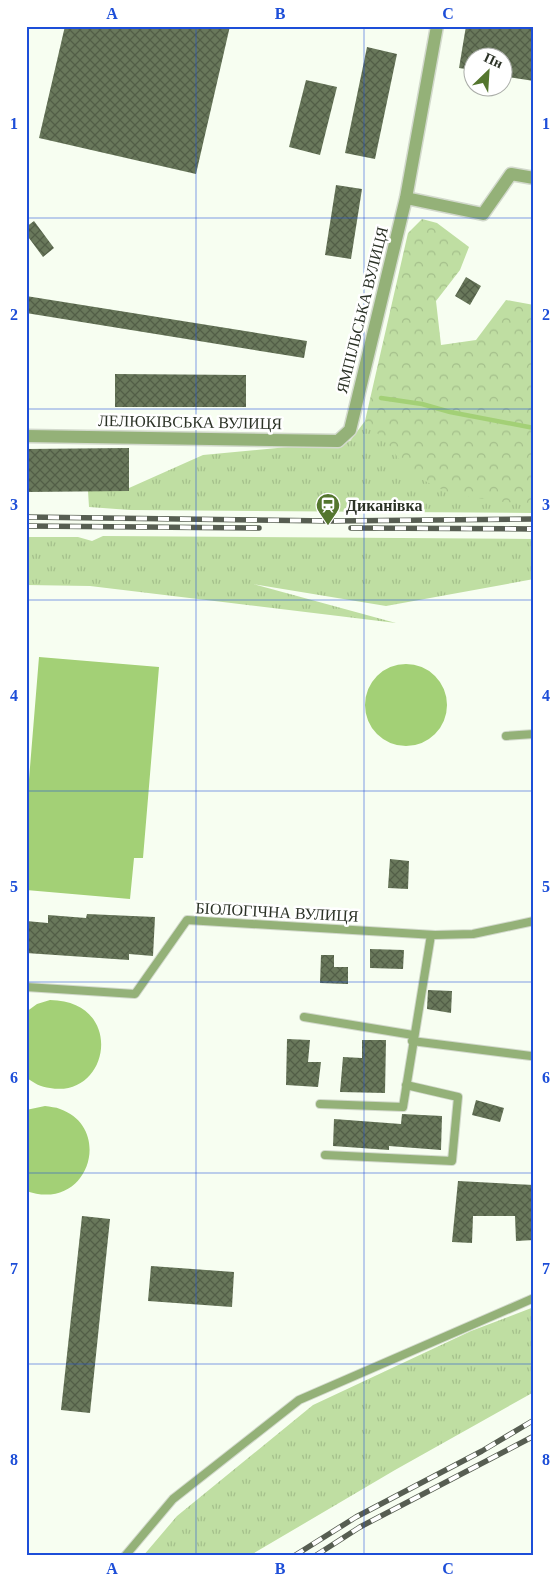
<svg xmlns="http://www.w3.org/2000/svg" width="560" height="1582" viewBox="0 0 560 1582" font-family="Georgia,serif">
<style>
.grass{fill:url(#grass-tufts)}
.forest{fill:url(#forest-crowns)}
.water{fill:#a3d076}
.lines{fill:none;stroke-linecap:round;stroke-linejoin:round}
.stream{stroke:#a3d076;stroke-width:4.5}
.building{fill:url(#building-cross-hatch)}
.lane-casing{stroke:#d2d9cc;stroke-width:10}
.street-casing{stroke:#d2d9cc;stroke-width:15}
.lane{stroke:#94b178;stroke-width:8}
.street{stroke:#94b178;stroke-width:12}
.rail-casing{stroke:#575e52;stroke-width:5.5}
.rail{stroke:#fff;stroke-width:4;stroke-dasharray:11;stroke-linecap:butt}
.grid{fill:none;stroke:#1d4ed8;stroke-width:1;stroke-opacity:0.55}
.labels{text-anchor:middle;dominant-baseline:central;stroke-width:5;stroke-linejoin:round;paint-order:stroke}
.street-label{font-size:16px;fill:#2b3226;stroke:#fff}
.poi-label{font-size:16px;font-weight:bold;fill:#2b3226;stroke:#fff;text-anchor:start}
.neatline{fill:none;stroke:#1d4ed8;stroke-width:2}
.grid-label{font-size:16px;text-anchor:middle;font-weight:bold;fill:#1d4ed8}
</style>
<defs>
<pattern id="grass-tufts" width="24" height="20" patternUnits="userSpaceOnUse" patternTransform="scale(1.25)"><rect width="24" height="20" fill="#bfdea2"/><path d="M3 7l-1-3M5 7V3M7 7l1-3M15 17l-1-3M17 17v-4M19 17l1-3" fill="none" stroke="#a4bf8b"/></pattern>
<pattern id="forest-crowns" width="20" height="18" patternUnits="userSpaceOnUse" patternTransform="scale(1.25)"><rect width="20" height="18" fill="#bfdea2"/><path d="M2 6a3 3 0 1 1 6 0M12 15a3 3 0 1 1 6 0" fill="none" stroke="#a4bf8b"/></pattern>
<pattern id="building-cross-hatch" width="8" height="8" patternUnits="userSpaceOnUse" patternTransform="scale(1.25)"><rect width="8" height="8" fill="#69785b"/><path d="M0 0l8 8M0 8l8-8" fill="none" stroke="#525e47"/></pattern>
</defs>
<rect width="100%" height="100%" fill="#f7fef1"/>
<!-- grass -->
<path class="grass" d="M365 421 443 467 534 485V513L130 510 89 507 88 491 129 488 203 455 350 441Z
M103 536 534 539V579L386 606 253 584 396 623 90 586 26 585V537H78L92 541Z
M534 1307V1392L395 1470 249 1556H143L177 1516 313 1405 471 1331Z"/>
<!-- forest -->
<path class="forest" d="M422 219 437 223 469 247 460 270 436 301 441 345 476 340 506 300 534 305V504L504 502 451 494 407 472 391 447 365 421 408 233Z"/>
<!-- water -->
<path class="water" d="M39 657 159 667 143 858H134L130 899 26 890V816Z
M365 705a41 41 0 1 1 82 0a41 41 0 1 1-82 0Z
M50 1000C126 1001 110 1099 50 1088 41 1087 33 1083 26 1077V1012L37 1004Z
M45 1106C50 1107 56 1107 60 1109 114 1128 89 1213 26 1191V1110Z"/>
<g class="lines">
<!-- stream -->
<path class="stream" d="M381 398 422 404 450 412 534 428"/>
</g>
<!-- building -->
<path class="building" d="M65 26H230L196 174 39 138Z
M466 26H534V81L502 76V58H472V70L459 68Z
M367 47 397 54 375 159 345 153Z
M306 80 337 87 320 155 289 147Z
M336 185 362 189 351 259 325 255Z
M34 221 54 248 43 257 26 234V227Z
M466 277 481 286 470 305 455 296Z
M26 296 307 341 304 358 26 313Z
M115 374 246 375V407H115Z
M129 448V491L26 492V449Z
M390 859 409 861 408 889 388 888Z
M87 914 155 917 153 956 129 954V960L26 953V921L48 923V915L86 918Z
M370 949 404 950 403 969 370 968Z
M321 955H334V967H348V984L320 983Z
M428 990 452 991 451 1013 427 1009Z
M287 1039 310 1040 308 1062H321L318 1087 286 1085Z
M362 1040H386L385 1093 340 1092 343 1057 362 1058Z
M476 1100 504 1108 500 1122 472 1115Z
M402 1114 442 1116 441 1150 389 1146V1150L333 1146 334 1119 401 1124Z
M458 1181 534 1185V1240L516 1241 515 1216H473L472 1243 452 1242Z
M82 1216 110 1219 90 1413 61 1410Z
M151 1266 234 1272 232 1307 148 1301Z"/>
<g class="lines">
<!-- lane casing -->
<g class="lane-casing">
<path id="lane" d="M506 736 534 734
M26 987 135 994 187 920 435 935 473 934 534 921
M304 1017 413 1035
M412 1041 531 1056 534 1055
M320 1104 403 1107 431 935
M325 1155 452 1161 458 1097 406 1085
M125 1556 173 1499 299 1400 534 1298"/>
</g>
<!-- street casing -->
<g class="street-casing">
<path id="street" d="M406 198 483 214 511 174 534 178
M26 436 338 441 350 430 406 198 437 26"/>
</g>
<!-- lane -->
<use href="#lane" class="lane"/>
<!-- street -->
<use href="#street" class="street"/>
<!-- rail casing -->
<g class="rail-casing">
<path id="rail" d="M26 517 331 521 534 519
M26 526 259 528
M351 528 534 529
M294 1556 356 1517 482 1451 534 1420
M315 1556 360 1527 534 1436"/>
</g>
<!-- rail -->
<use href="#rail" class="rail"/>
</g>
<!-- grid -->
<path class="grid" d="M196 26V1556M364 26V1556M26 218H534M26 409H534M26 600H534M26 791H534M26 982H534M26 1173H534M26 1364H534"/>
<!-- icons -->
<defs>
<g id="station-pin" transform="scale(1.25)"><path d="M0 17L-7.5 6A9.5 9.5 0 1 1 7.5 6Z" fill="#54762e" stroke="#fff"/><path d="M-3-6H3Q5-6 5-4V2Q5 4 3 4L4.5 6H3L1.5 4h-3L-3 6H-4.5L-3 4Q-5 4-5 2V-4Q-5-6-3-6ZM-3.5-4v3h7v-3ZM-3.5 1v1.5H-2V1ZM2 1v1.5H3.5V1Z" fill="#fff"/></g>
</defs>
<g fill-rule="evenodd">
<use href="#station-pin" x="328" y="505"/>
</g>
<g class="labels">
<!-- street labels -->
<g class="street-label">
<text transform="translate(362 310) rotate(-76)">ЯМПІЛЬСЬКА ВУЛИЦЯ</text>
<text transform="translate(190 422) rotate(1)">ЛЕЛЮКІВСЬКА ВУЛИЦЯ</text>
<text transform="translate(277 912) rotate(3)">БІОЛОГІЧНА ВУЛИЦЯ</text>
</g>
<!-- poi labels -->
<g class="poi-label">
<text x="346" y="505">Диканівка</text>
</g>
</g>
<!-- border -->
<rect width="560" height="1582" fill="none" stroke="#ffffff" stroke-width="55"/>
<!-- north arrow -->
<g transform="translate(488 72) rotate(25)"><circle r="24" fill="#ffffff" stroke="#aaada8"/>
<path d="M0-4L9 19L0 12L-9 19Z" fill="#54762e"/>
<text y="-8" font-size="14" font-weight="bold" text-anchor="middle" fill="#2b3226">Пн</text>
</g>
<rect x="28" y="28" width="504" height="1526" class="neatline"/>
<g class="grid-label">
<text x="112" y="19">A</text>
<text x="280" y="19">B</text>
<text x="448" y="19">C</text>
<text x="14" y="129">1</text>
<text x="546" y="129">1</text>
<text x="14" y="320">2</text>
<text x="546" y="320">2</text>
<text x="14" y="510">3</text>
<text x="546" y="510">3</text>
<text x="14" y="701">4</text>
<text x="546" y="701">4</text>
<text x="14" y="892">5</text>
<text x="546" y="892">5</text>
<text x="14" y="1083">6</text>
<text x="546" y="1083">6</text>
<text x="14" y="1274">7</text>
<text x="546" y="1274">7</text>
<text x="14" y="1465">8</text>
<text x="546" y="1465">8</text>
<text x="112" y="1574">A</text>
<text x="280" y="1574">B</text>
<text x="448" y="1574">C</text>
</g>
</svg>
